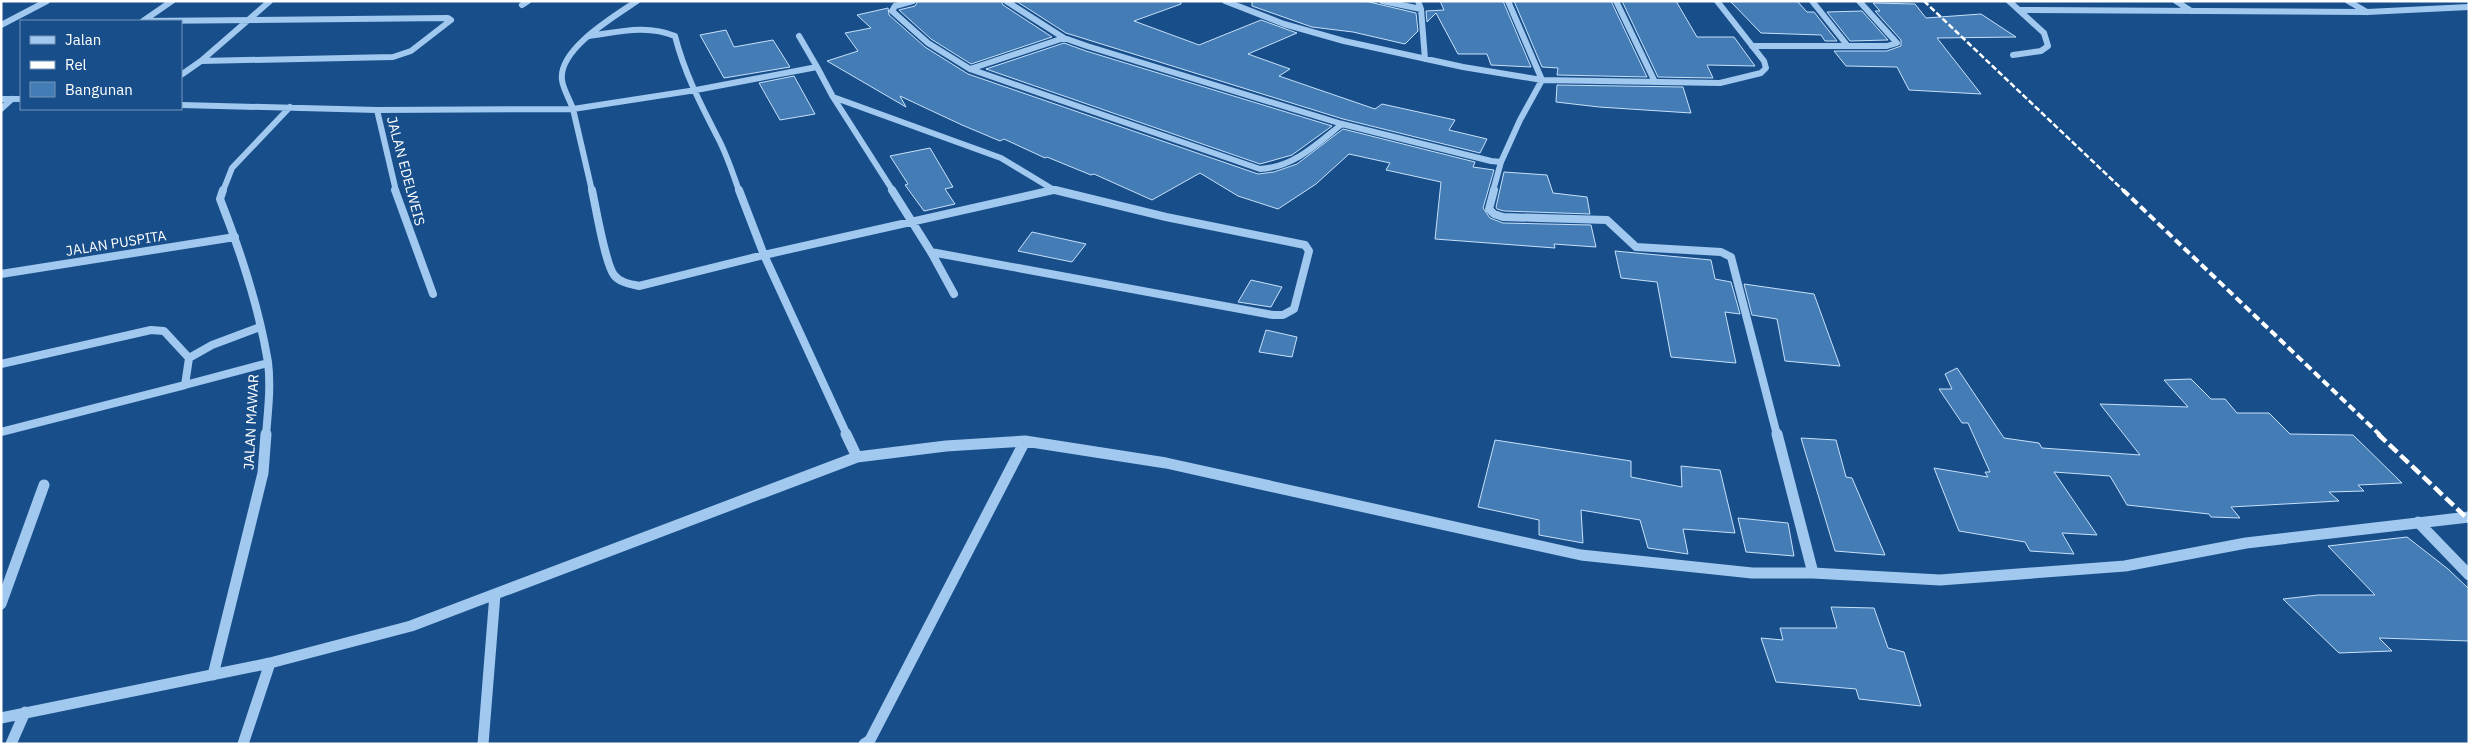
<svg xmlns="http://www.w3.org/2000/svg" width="2470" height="745" viewBox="0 0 2470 745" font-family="'IBM Plex Sans',sans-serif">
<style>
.building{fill:#447cb5;stroke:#c7e1fa}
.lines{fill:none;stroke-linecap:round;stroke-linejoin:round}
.minor-far2{stroke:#a1c8ee;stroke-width:6}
.minor-far1{stroke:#a1c8ee;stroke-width:8}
.minor{stroke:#a1c8ee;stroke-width:11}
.rail-far2{stroke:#fff;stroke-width:2.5;stroke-dasharray:6 2.5;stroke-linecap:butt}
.rail-far1{stroke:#fff;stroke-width:4;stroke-dasharray:8 4;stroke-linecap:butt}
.rail{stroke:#fff;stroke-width:4.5;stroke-dasharray:11 4.5;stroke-linecap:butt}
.labels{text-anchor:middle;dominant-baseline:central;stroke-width:5;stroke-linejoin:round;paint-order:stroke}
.street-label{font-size:14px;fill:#fff;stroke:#184f8b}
</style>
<rect width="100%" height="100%" fill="#184f8b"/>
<!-- building -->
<path class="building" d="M918 1H1001L1003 5 1052 37 971 64 931 39 899 10 915 6Z
M1016 1H1181V4L1134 21 1199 45 1261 20 1297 33 1248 54 1290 69 1279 76 1375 109 1382 104 1455 120 1449 130 1487 139 1480 153 1343 119 1066 33Z
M1252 1H1365L1416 13 1418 31 1405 44 1353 32 1312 27 1252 6Z
M1440 1H1503L1531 67 1491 65 1487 54H1458L1436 13 1427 22 1426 11 1444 10Z
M1514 1H1611L1647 77 1557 75 1558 68 1542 67Z
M1622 1H1676L1697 37H1734L1755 66 1707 65 1713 78 1658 77Z
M1730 1H1797L1807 12H1814L1837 41H1825L1821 35 1761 33Z
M1873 3 1915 4 1926 18 1981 14 2016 37 1937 38 1981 94 1909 90 1897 67 1846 66 1834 51H1887L1901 46V40L1875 11H1880Z
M888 8 889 15 925 47 968 74 1258 174 1274 172 1297 164 1343 129 1475 162 1473 167 1494 170 1483 208 1490 218 1503 223 1591 225 1596 247 1554 244 1555 248 1435 239 1441 182 1386 170 1390 163 1349 154 1316 184 1278 209 1238 196 1200 173 1152 200 1094 174 1091 175 1047 157 1045 158 1004 139 1000 141 962 125 900 96 906 107 827 61 858 51 845 33 871 28 857 15Z
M1862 11 1888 40 1850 41 1827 12Z
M726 30 734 47 773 40 790 67 724 78 700 35Z
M1064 43 1086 51 1332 126 1292 155 1260 164 986 69Z
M794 76 815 114 780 120 759 83Z
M1557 85 1683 87 1691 113 1599 107 1556 102Z
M930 148 953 187 945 189 955 204 924 211 905 185 908 184 890 156Z
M1504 172 1547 175 1553 193 1587 197 1590 214 1504 211 1497 209 1496 207Z
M1032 232 1086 244 1072 262 1018 251Z
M1615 251 1711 260 1715 279 1731 282 1740 314 1725 312 1736 363 1671 357 1657 282 1621 278Z
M1251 280 1282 287 1271 307 1238 302Z
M1744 284 1814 294 1840 366 1785 361 1777 319 1752 315Z
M1266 330 1297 337 1292 357 1259 352Z
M1957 368 2004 438 2039 443 2042 448 2140 455 2100 404 2188 407 2164 380 2191 379 2211 399H2225L2237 413H2269L2290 434 2353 435 2402 483 2358 485 2364 491 2329 492 2339 501 2231 507 2240 518 2211 517 2209 514 2127 505 2110 476 2054 472 2097 535 2062 533 2074 554 2030 551 2025 542 1959 531 1934 468 1988 477 1985 472H1990L1968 423H1962L1939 389H1952L1945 374Z
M1801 438 1836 440 1846 477 1852 478 1885 555 1835 551Z
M1495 440 1631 461V477L1682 487 1681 466 1720 470 1735 533 1683 529 1688 554 1648 548 1640 520 1581 510 1583 543 1539 535V520L1478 507Z
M1738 518 1788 523 1794 556 1746 552Z
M2407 537 2448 569 2469 589V641L2379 638 2392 651 2339 653 2283 599 2318 595H2375L2328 546Z
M1831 607 1874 608 1888 648 1904 652 1921 706 1859 699 1856 689 1776 682 1761 638 1783 640 1780 628H1837Z"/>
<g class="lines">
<!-- minor-far2 -->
<path class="minor-far2" d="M913 1 895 6 892 11 928 43 970 69 1260 169C1294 167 1317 144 1342 124
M1006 1 1064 38 1087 46 1342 124 1491 161 1501 162 1520 120 1542 80
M1225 1 1284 24 1344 41 1463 67 1542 80 1720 83 1761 73 1766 68 1764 61 1717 1
M1382 1 1421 9
M1418 1 1421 9 1425 59
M1508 1 1542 80
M1616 1 1655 82
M1812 1 1847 45
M2009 1 2044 33 2048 46 2041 51 2013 55
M2176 1 2191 11
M2348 1 2367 12
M522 5 528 1
M2020 10 2367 12 2469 7
M143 21 448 18 451 20 411 51 393 57 201 61
M143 21 172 1
M1 25 47 1
M589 36C618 32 647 24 675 36 684 72 701 105 718 138 727 155 733 174 739 191
M799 36 817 67
M1752 46H1887L1897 43 1859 1
M970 69 1064 38
M181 75 201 61 270 1
M833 97 893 191
M1 99H21
M181 105 377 110 573 109
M1 109 12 99
M573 109 592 191
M573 109C570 100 563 89 562 80 558 49 615 16 637 1
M573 109 696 90 817 67 833 97 1001 158 1054 190 1047 191
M377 110 396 191
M1054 190 1060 191
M223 191 232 168 290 107
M1493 191 1501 162"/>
<!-- minor-far1 -->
<path class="minor-far1" d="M223 190 220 199C240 250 259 308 268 362 271 386 268 411 266 435
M395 190 433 294
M592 190C596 208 605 263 614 275 620 283 631 284 639 286L764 255 1053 190
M739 190 764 255 847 435
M892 190 931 252 954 294
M1494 190 1489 209 1494 214 1503 217 1607 220 1636 247 1721 252 1731 257 1777 435
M931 252 1273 315H1283L1294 309 1309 251 1305 245 1166 217 1055 190
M1 274 235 237
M1 364 151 330 164 331 189 358
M185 385 268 363
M1 432 185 385 189 358 212 345 260 327"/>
<!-- minor -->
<path class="minor" d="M846 434 857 457
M1777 434 1813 573
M2418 522 2469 575
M1 604 44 485
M213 675 263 473 266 434
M1 718 270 663 411 626 857 457 946 446 1025 441 1166 463 1581 555 1752 573H1813L1940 580 2125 566 2246 543 2469 517
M11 744 25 712
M243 744 270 663
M483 744 495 594
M864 744 870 740 1025 441"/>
<!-- rail-far2 -->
<path class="rail-far2" d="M1924 1 2124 191"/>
<!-- rail-far1 -->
<path class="rail-far1" d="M2123 190 2380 435"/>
<!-- rail -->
<path class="rail" d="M2378 434 2469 520"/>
</g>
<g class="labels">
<!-- street labels -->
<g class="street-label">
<text transform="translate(406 171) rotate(75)">JALAN EDELWEIS</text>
<text transform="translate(116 243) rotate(-9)">JALAN PUSPITA</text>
<text transform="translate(251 422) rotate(-87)">JALAN MAWAR</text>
</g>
</g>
<!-- border -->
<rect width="2470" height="745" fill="none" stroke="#ffffff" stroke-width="5"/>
<!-- legend -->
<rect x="20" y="20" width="162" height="90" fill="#184f8b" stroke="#7495b9"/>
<rect x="30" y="36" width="25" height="8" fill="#a1c8ee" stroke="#7495b9"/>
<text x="65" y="45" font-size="15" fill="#ffffff">Jalan</text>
<rect x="30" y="61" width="25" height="8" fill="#ffffff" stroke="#7495b9"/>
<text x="65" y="70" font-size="15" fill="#ffffff">Rel</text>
<rect x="30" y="82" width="25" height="15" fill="#447cb5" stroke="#7495b9"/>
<text x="65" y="95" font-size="15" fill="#ffffff">Bangunan</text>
</svg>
